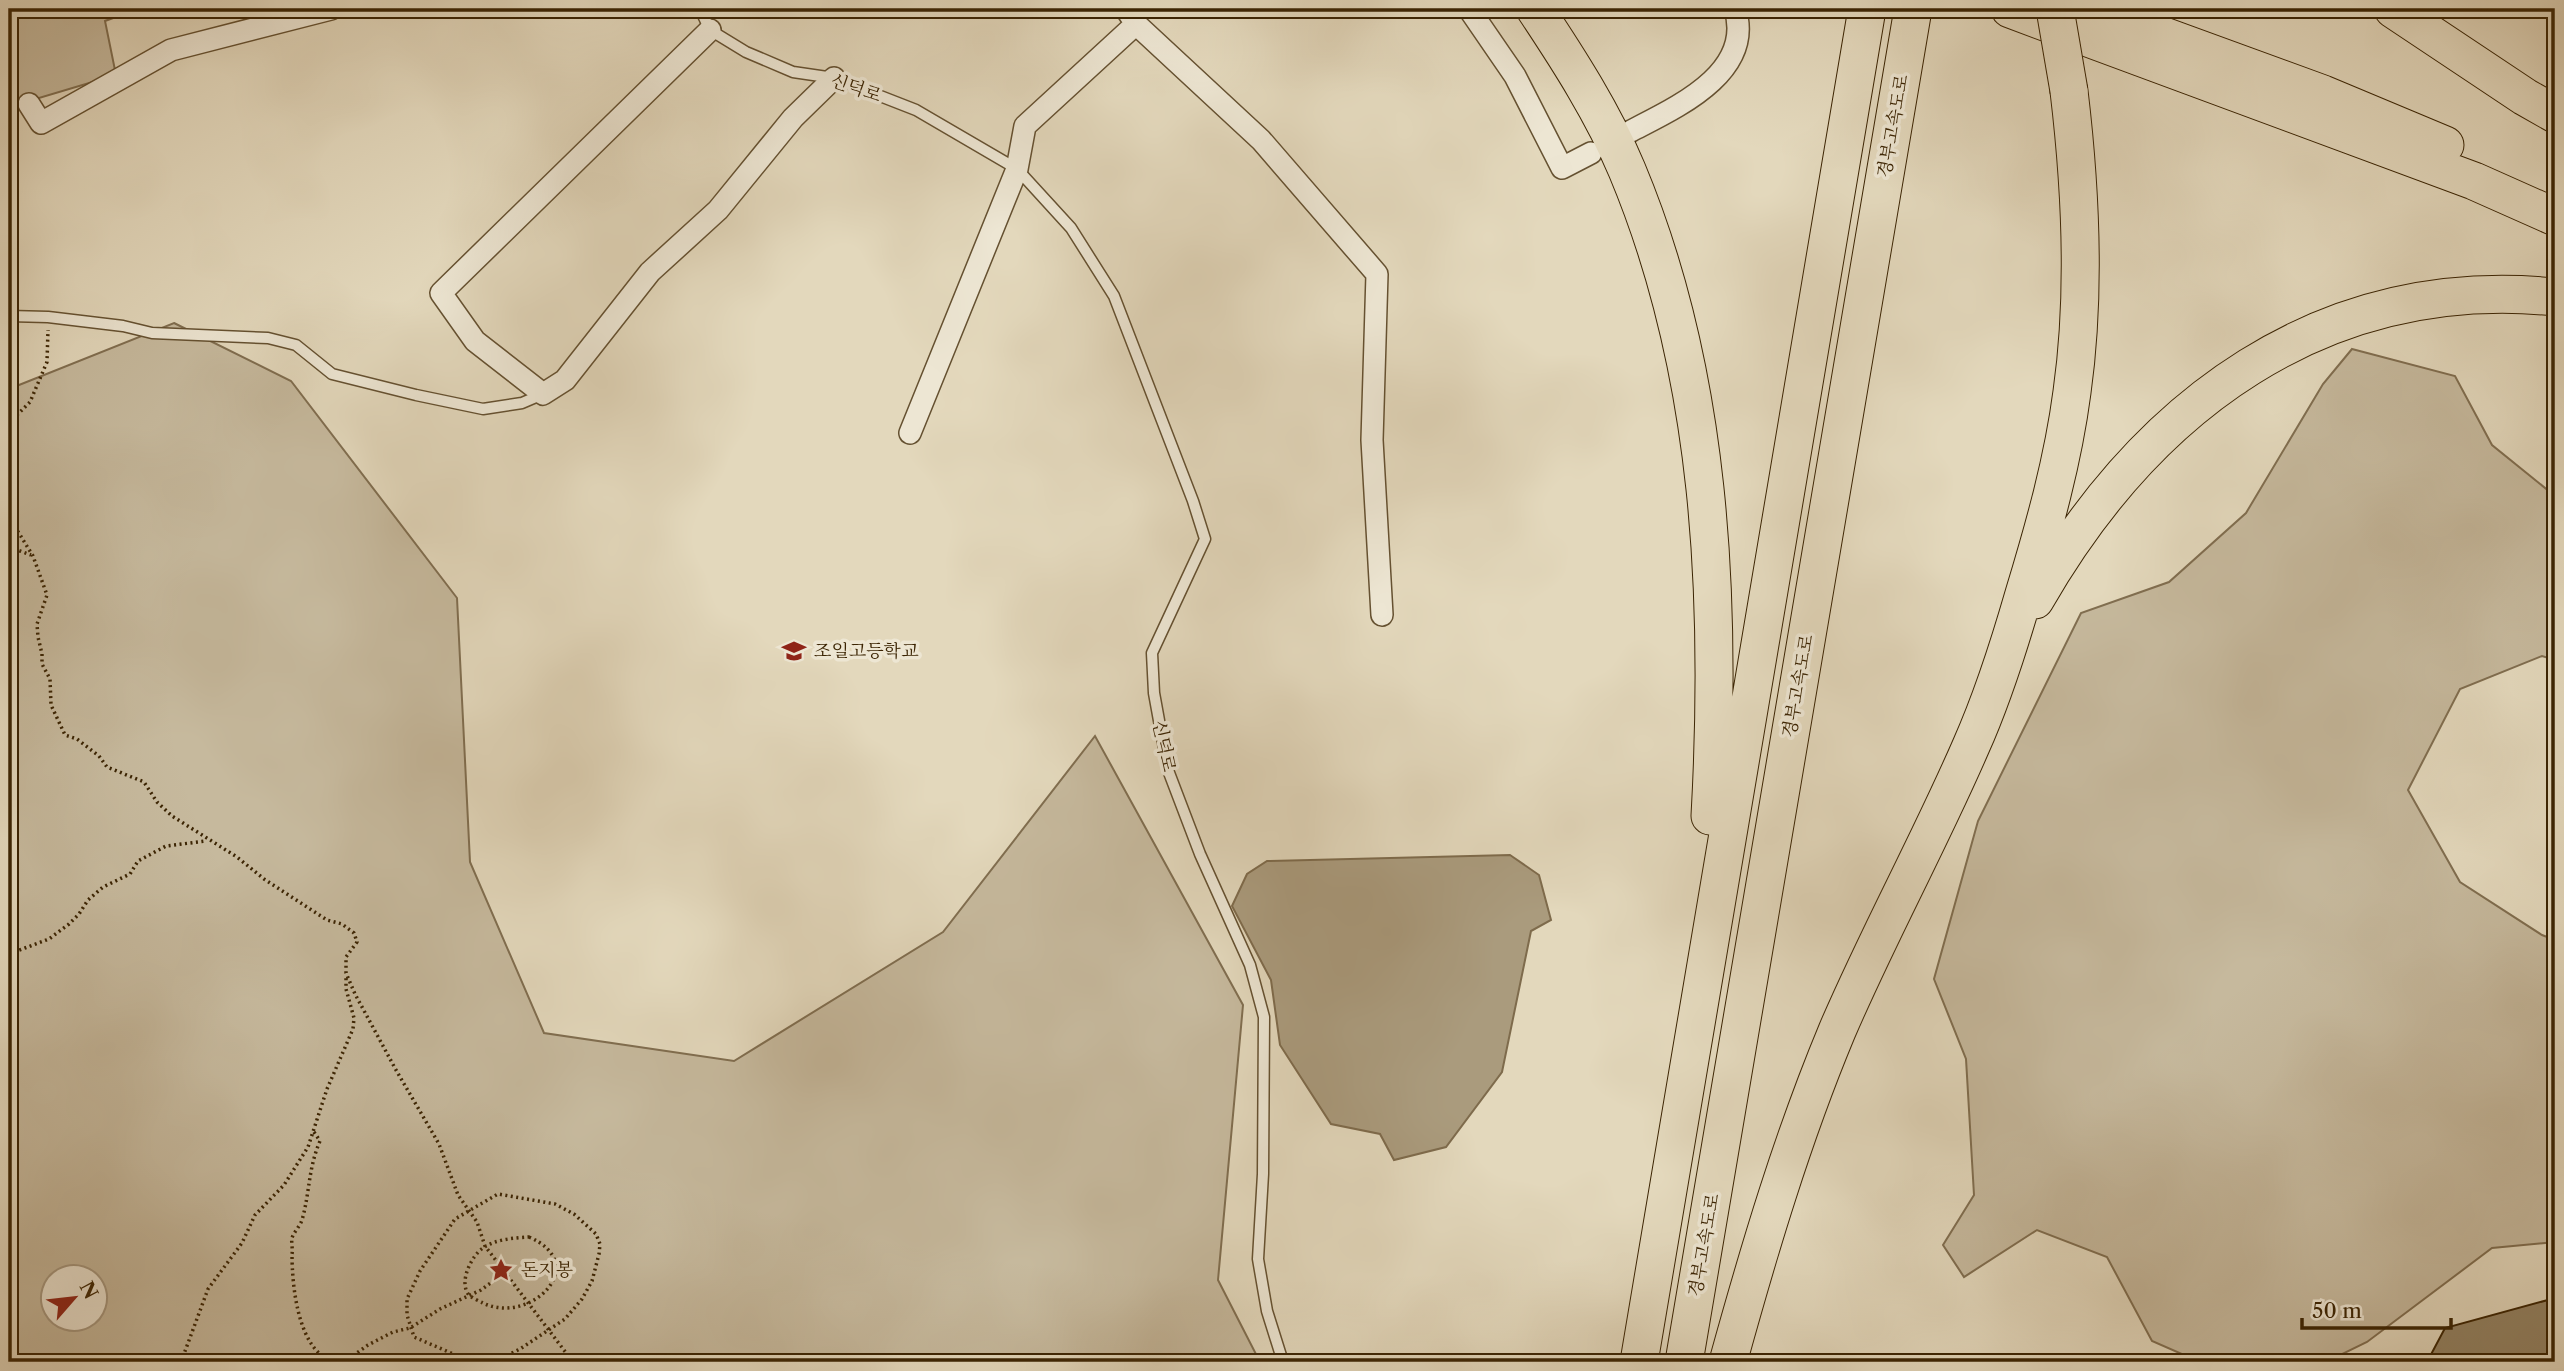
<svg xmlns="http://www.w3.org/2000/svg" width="2564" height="1371" viewBox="0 0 2564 1371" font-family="'Libre Caslon Text','Noto Serif KR',serif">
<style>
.green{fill:#c6b99d;stroke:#806e50;stroke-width:2;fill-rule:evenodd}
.water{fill:#aa9b7d;stroke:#7e6b4c;stroke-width:2}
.building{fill:#928263;stroke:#3b2403;stroke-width:2}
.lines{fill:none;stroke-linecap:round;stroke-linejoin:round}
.lane-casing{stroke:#655131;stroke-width:13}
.street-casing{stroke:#655131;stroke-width:24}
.highway-casing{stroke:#3b2403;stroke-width:39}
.path{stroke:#3b2403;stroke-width:3.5;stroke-dasharray:2 3.5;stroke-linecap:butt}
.lane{stroke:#ede6d3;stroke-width:10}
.street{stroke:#ede6d3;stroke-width:21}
.highway{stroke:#e3d8bc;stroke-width:37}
.highway-bridge-casing{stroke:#3b2403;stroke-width:39;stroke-linecap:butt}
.highway-bridge{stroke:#e3d8bc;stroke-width:37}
.labels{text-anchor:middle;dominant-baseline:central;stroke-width:7;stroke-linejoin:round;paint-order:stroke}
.street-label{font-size:18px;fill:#3b2403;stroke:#ede6d3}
.poi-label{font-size:18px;fill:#3b2403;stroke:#ede6d3;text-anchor:start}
</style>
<rect width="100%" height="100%" fill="#e3d8bc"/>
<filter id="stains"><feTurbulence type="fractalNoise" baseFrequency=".00286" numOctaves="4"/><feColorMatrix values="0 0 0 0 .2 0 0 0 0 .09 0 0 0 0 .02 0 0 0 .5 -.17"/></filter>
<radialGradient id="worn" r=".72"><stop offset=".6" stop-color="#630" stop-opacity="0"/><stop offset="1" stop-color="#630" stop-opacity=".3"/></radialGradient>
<!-- green -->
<path class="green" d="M9 9H138L105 21 116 75 9 107Z
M174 323 291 381 457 598 470 862 544 1033 734 1061 943 932 1095 736 1243 1005 1218 1280 1260 1362H9V389ZM52 1276H94V1318H52Z
M2352 349 2455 376 2492 445 2555 496V660L2542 656 2460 689 2408 790 2460 882 2542 935 2555 940V1242L2492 1248 2367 1342 2326 1362H2200L2152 1341 2107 1257 2037 1230 1964 1277 1943 1245 1974 1195 1966 1059 1934 979 1978 821 2081 613 2169 582 2246 513 2323 384Z"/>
<!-- water -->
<path class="water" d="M1510 855 1539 875 1551 920 1531 931 1502 1072 1446 1147 1394 1160 1380 1134 1331 1124 1280 1045 1271 980 1232 906 1247 874 1267 861Z"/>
<!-- building -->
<path class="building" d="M2555 1298V1362H2427L2445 1328Z"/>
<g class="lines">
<!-- lane casing -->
<g class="lane-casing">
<path id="lane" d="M700 9 710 30 746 52 793 72 834 78 916 110 1017 169 1071 228 1114 296 1193 501 1205 539 1152 653 1154 693 1168 770 1200 854 1250 965 1264 1017 1263 1174 1258 1259 1267 1311 1283 1362
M9 316 48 317 123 326 152 333 268 338 296 345 332 374 416 395 483 409 522 403 543 394"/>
</g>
<!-- street casing -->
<g class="street-casing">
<path id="street" d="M1126 9 1136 24 1261 140 1377 274 1372 440 1382 615
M1469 9 1515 76 1562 168 1591 153
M710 30 441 293 475 341 543 394 565 380 650 272 718 210 793 118 834 78
M29 104 41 123 171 50 331 9
M1631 131C1675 108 1755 73 1735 9
M910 433 1017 169 1025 126 1136 24"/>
</g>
<!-- highway casing -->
<g class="highway-casing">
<path id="highway" d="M1535 9C1569 60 1603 113 1627 170 1712 373 1722 599 1710 816
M2010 9 2474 181 2555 217
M2090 9 2323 94 2445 145
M2393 9 2525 97 2555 114
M2035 600C2147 405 2322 274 2555 297
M1639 1362 1867 9
M1684 1362 1913 9
M1728 1362C1759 1250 1792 1139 1837 1031 1878 935 1929 843 1971 746 1993 697 2009 646 2024 594 2044 528 2063 461 2072 392 2086 293 2081 191 2069 91"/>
</g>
<!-- path -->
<path class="path" d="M9 423 30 402 47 362 48 330
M9 517 33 556 47 595 37 624 38 637 42 654V664L50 679 51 705 65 735 77 739 99 756 107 767 144 782 157 802 172 816 237 857 264 879 327 920 342 924 354 933 357 942 346 957V973L355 994 396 1070 439 1144 458 1195 477 1222 485 1246 573 1362
M9 547 31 555
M9 954 49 939 69 924 79 914 88 900 103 887 130 874 138 861 166 846 206 841
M314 1132 320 1141C308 1169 310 1192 302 1220 300 1226 294 1232 292 1238 291 1243 293 1249 292 1254 292 1286 298 1353 335 1362
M529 1237C592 1264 531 1326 483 1303 479 1301 472 1298 469 1295 458 1282 472 1255 483 1248 495 1239 515 1238 529 1237Z
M181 1362 208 1289 242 1243 255 1215 284 1185 308 1147 327 1089 353 1029 354 1018 346 989V975
M344 1362 368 1345 393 1332 410 1328 440 1309 481 1290 504 1273
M472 1362 414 1337 407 1315V1299L420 1271 455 1219 498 1194 555 1204 574 1214 596 1234 600 1244 599 1254 592 1281 582 1299 565 1319 520 1349 496 1361 486 1362"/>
<!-- lane -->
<use href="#lane" class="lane"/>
<!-- street -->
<use href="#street" class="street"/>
<!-- highway -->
<use href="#highway" class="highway"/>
<!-- highway-bridge casing -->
<g class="highway-bridge-casing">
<path id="highway-bridge" d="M2055 9 2069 91"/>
</g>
<!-- highway-bridge -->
<use href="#highway-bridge" class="highway-bridge"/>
</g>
<!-- icons -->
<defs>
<g id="school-bare" transform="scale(1.89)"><path d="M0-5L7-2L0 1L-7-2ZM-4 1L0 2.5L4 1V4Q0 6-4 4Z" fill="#8f2418" stroke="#ede6d3" stroke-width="2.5" paint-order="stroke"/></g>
<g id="sight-bare" transform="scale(1.89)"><path d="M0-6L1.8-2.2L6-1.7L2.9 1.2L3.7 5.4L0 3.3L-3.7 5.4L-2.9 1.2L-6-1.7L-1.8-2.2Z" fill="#8f2418" stroke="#ede6d3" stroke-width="2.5" paint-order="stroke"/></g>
</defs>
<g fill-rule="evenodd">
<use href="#school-bare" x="794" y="651"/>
<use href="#sight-bare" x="501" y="1270"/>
</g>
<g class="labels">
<!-- street labels -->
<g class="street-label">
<text transform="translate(856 88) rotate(19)">신덕로</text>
<text transform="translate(1893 126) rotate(-80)">경부고속도로</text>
<text transform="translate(1798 686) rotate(-80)">경부고속도로</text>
<text transform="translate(1164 746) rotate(78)">신덕로</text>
<text transform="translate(1704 1245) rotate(-80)">경부고속도로</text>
</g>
<!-- poi labels -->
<g class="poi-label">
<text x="814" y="651">조일고등학교</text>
<text x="521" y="1270">돈지봉</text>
</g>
</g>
<!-- margin -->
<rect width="2564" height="1371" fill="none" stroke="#e3d8bc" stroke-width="35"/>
<rect x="10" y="10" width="2543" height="1350" fill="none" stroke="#3b2403" stroke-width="3.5"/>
<rect x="18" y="18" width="2529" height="1336" fill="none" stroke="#3b2403" stroke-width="2"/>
<!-- north arrow -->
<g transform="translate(74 1298) rotate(62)"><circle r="33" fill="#ede6d3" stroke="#a69880" stroke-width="2"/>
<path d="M0-5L12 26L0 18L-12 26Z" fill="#8f2418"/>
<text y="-10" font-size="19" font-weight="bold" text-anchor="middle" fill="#3b2403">N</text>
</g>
<!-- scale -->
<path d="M2302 1318v10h149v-10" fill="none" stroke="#3b2403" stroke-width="3.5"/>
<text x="2312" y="1318" font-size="21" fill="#3b2403" stroke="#ede6d3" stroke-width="5" paint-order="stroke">50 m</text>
<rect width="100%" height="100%" filter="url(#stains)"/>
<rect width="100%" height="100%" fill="url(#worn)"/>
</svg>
